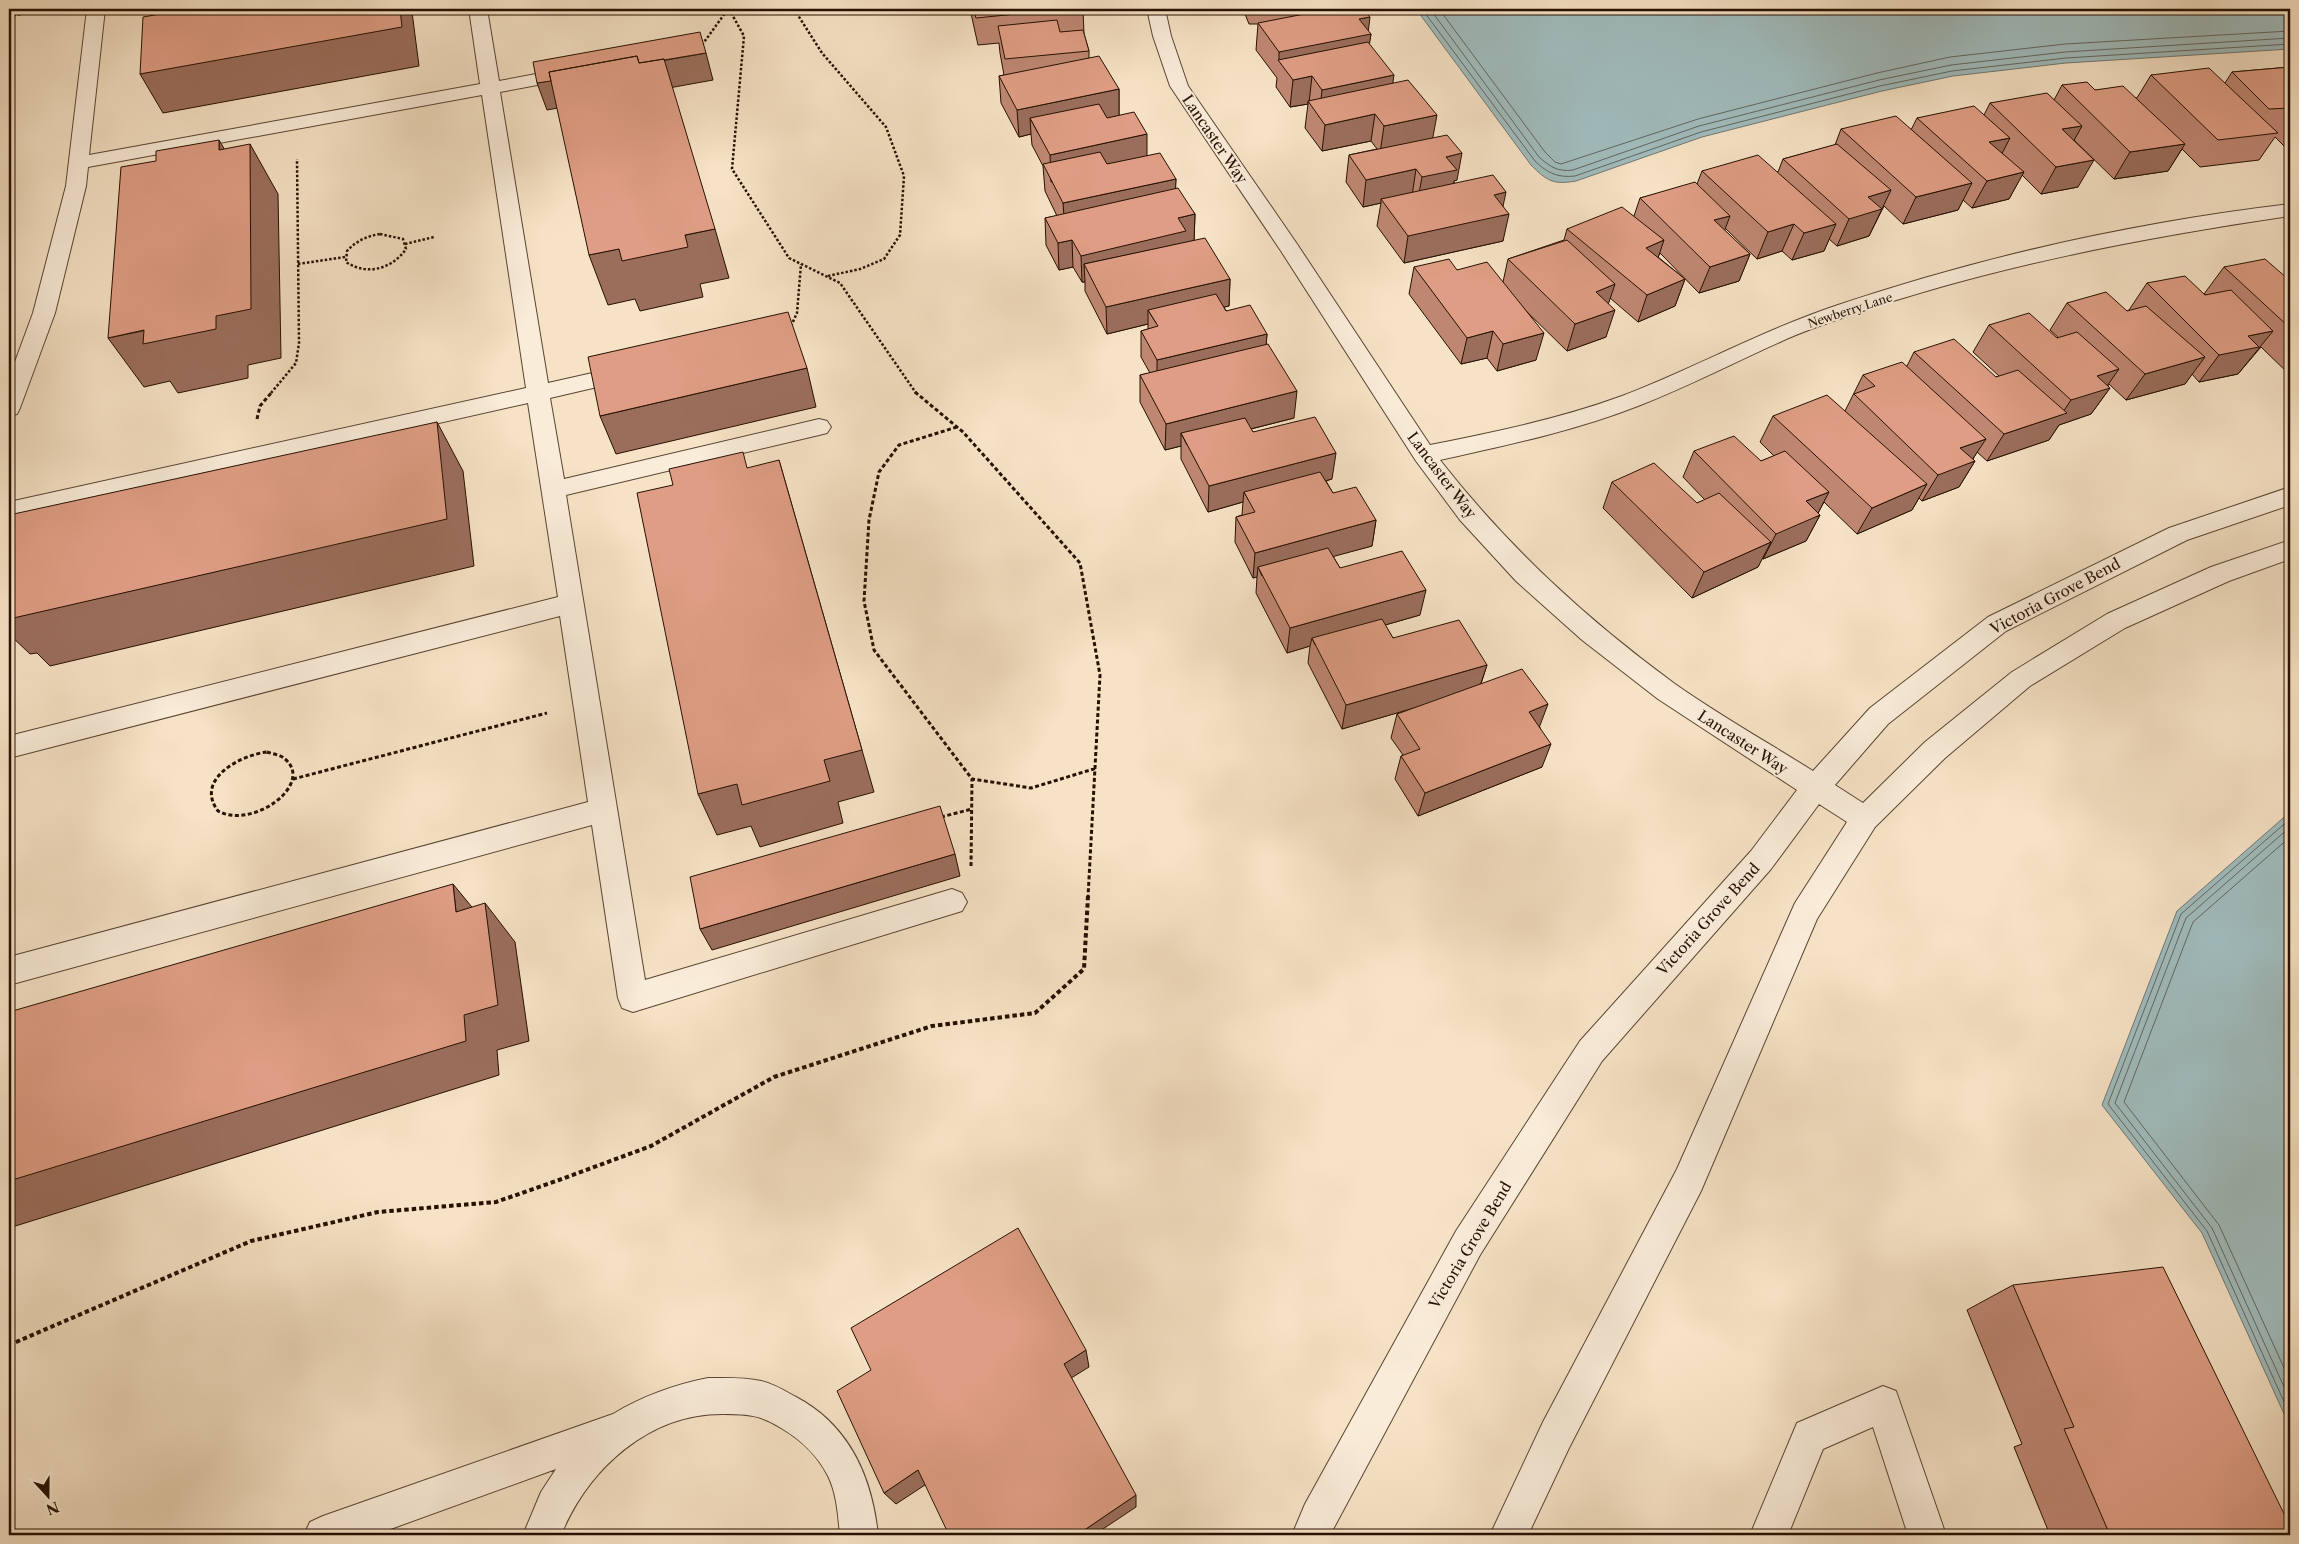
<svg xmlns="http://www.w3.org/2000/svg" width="2299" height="1544" viewBox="0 0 2299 1544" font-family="'Libre Caslon Text',serif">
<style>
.water{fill:#a0bcbd;stroke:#6f7772}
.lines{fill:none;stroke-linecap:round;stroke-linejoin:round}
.shore{stroke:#63665f;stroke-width:1}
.minor-casing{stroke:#5a4432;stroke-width:2}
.path-far2{stroke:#261001;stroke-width:2.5;stroke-dasharray:2.5 2;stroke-linecap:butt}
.path-far1{stroke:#261001;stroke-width:3;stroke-dasharray:4 2.5;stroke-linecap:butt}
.path{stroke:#261001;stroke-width:4;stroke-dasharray:4.5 3;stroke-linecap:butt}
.minor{fill:#f9ecd9;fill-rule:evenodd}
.wall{fill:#bf8772;stroke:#261001}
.shaded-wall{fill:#9b6e5c;stroke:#261001}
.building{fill:#de9d84;stroke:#261001}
.labels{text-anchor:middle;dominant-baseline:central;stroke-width:4;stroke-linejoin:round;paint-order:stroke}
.far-street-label{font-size:12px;fill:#261001;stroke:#f9ecd9}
.street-label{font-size:15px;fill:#261001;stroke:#f9ecd9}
</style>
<rect width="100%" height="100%" fill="#f6e2c5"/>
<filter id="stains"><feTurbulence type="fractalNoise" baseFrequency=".004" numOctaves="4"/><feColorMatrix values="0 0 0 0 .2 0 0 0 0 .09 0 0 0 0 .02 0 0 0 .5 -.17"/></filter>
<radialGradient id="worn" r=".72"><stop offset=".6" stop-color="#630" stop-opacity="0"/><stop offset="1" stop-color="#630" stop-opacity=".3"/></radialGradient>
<!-- water -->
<path class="water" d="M1416 9H2290V49L2066 63 1953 76 1882 91 1702 137 1576 181C1553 185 1547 181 1531 165Z
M2290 812V1427L2202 1233 2102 1105 2177 911Z"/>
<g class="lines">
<!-- shore -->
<path class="shore" d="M1422 9 1535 161C1547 173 1558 178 1575 176L1701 132 1880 86 1952 71 2066 58 2290 44
M1430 9 1539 157C1550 167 1558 172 1573 170L1699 126 1879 80 1951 65 2065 52 2290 38
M1439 9 1545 152 1555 162 1561 164 1698 119 1877 73 1950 57 2065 44 2290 31
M2290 819 2181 914 2108 1104 2207 1231 2290 1415
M2290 827 2186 918 2115 1103 2212 1228 2290 1400
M2290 837 2193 922 2124 1102 2219 1225 2290 1381"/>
<!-- minor casing -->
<g class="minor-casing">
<path id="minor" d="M87 9H105L89 155 480 84 469 9H487L499 81 573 67 580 69 582 73 580 77 500 92 548 383 628 365 636 368 639 373 636 378 550 398 564 479 819 419 827 421 831 427 827 433 819 435 566 495 645 980 952 889 962 893 967 902 962 911 633 1012 622 1008 618 998 592 825 9 985V957L588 802 560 616 9 758V736L558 597 528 403 9 520V502L526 388 482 95 88 167 86 186 55 313 20 408 17 414 9 416V378L33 313 66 186Z
M1147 9H1165L1171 36 1188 86 1297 244 1430 445C1495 432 1559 419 1622 396 1695 368 1763 330 1838 305 1984 256 2137 222 2290 204V216C2141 238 1994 266 1851 315 1828 323 1803 331 1780 342 1733 363 1687 387 1638 406 1574 431 1507 445 1440 460 1509 548 1585 618 1675 684 1719 715 1767 742 1813 771L1870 708 1988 617 2169 528 2290 487V505L2187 540 2006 631 1888 724 1835 785 1863 803 1925 742 2012 672 2107 614 2211 567 2290 540V559L2229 581 2125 628 2030 686 1945 758 1875 827 1817 919 1701 1191 1569 1448 1528 1535H1490L1543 1422 1677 1169 1795 903 1847 822 1819 804 1771 869 1602 1061 1480 1255 1330 1535H1292L1305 1504 1456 1231 1580 1041 1751 851 1797 790 1658 699 1582 640 1516 581 1460 520 1416 461 1281 251 1170 86 1153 36Z
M708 1378C725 1378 744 1377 761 1381 774 1384 785 1391 796 1397 849 1425 872 1477 878 1535H840C838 1516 837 1494 828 1476 818 1456 800 1439 781 1428 761 1415 747 1414 724 1414 649 1413 588 1469 561 1535H523L541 1492 556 1469 374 1535H304L310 1522 323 1516 613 1414C643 1396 673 1385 708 1378Z
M1883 1386 1896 1391 1946 1535H1908L1873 1427 1823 1449 1788 1535H1750L1797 1423Z"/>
</g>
<!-- path-far2 -->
<path class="path-far2" d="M729 9 744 36 732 169 789 258 840 283 916 393
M794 9 822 53 886 127 904 176 900 235 884 259 860 269 828 276
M9 16 53 9
M156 18 157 9
M702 45 728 9
M9 148 13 160 9 178
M380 234 403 239 406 249C392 269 367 276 346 262L347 251C356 241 367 236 380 234Z
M405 244 434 237
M298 264 345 257
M791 326 797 313 801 264
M271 393 296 363 299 343 297 159"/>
<!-- path-far1 -->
<path class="path-far1" d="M915 392 963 432 1080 563 1100 675 1088 897
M257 419 260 406 272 392
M957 427 899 445 879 472 869 520 864 601 874 650 972 779 1031 788 1097 768
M267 752C273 754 281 755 285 759 315 784 253 830 218 811 194 779 241 755 267 752Z
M293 779 547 713
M941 817 972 809
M971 866 972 779"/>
<!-- path -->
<path class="path" d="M9 1345 251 1241 378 1212 496 1202 559 1180 651 1146 774 1077 932 1026 1035 1013 1084 969 1088 896"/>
<!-- minor -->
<use href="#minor" class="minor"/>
</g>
<!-- wall -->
<path class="wall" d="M970 9H1083L1084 34 1089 51V58L1119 89V116L1147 156 1176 179 1175 189 1195 214 1194 240 1230 279 1229 306 1224 307 1226 311 1267 334 1266 345 1294 418 1251 429 1253 432 1332 479 1326 481 1333 493 1376 520 1372 546 1333 556 1340 568 1420 615 1385 625 1393 638 1487 665 1481 684 1540 727 1542 767 1418 816 1395 779 1401 756 1403 755 1391 738 1397 714 1417 707 1342 729 1308 663 1310 646 1287 653 1256 593 1257 577 1253 578 1235 542 1236 517 1242 515 1243 502 1208 512 1181 459V446L1165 450 1140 402V375L1150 373 1141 357V331L1148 329V324L1107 334 1085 291V282H1082L1073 267 1059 270 1046 245 1045 218 1057 216 1045 191 1043 166 1032 145 1031 134 1019 137 1001 103 999 76 1004 75 1000 53 999 43 978 45Z
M1243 9H1363L1368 31 1371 34 1369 44 1393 83 1433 138 1457 180 1454 181V183L1503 206V241L1404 263 1377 226 1381 203 1363 207 1346 182 1349 155 1377 149 1371 141 1322 151 1305 128 1308 104 1290 107 1276 87 1277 78 1256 50 1258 24H1249Z
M2290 67V152L2275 137 2259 160 2200 167 2182 149 2168 171 2114 179 2074 140V141L2078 187 2041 194 2022 175 2009 199 1972 208 1963 200 1958 210 1903 224 1884 206 1869 236 1837 246 1829 239 1824 251 1792 260 1782 251 1757 259 1725 228 1724 230 1750 254 1739 281 1699 293 1660 253 1658 257 1685 279 1675 306 1638 322 1610 298 1608 304 1606 337 1567 351 1522 307 1536 360 1497 371 1487 358 1461 364 1409 294 1414 267 1457 270 1503 282 1508 259 1564 240 1567 229 1634 216 1640 198 1697 184 1702 171 1778 172 1783 159 1835 145 1841 129 1911 130 1917 118 1984 115 1990 103 2054 100 2062 85 2095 90 2137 98 2151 75 2225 83 2232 72Z
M2224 267 2288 279H2290V375L2261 347 2238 374 2199 382 2192 374 2185 384 2126 400 2109 384 2108 386 2110 388 2091 414 2059 425 2049 440 1987 461 1977 452 1973 459 1975 461 1959 487 1922 501 1919 498 1912 510 1857 534 1824 502 1818 513 1820 515 1806 541 1763 559 1762 558 1758 567 1692 598 1603 508 1612 482 1697 503 1705 500 1683 477 1694 451 1761 461 1774 456 1760 442 1773 416 1845 411 1863 375 1907 366 1914 352 1996 377 1999 376 1973 352 1989 325 2057 338H2059L2050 330 2067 303 2127 311 2129 310 2147 283 2206 295 2204 294Z
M2013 1285 2290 1535H2050L2014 1447 2022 1444 1967 1310Z"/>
<!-- shaded-wall -->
<path class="shaded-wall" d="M400 9H410L412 12 419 66 163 113 140 74Z
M1370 17 1368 34H1371L1367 60 1279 61V52L1359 19Z
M706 53 713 80 547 110 537 83Z
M1394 75 1390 102 1319 117 1322 90Z
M1312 76 1309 103 1308 101V104L1290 107 1293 80Z
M1119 89V116L1038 133 1030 118 1031 134 1019 137 1017 110Z
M1375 114 1371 141 1322 151 1325 125Z
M1437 115 1432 142 1380 153 1384 126Z
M2082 126 2067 153 2062 129Z
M1147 134V161L1051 182 1050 155Z
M2010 138 1996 165 1989 142Z
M219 140 248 189 219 150Z
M250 144 278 194 281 358 248 365V378L178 393 170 381 144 387 108 338 216 316Z
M2185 144 2168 171 2114 179 2130 152Z
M1462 153 1457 180 1454 181 1451 197 1417 204 1422 177 1446 157Z
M2094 160 2078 187 2041 194 2056 167Z
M1416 169 1412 196 1381 199V203L1363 207 1366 180Z
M2024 172 2009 199 1972 208 1987 181Z
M1176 179 1175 206 1065 230 1063 203Z
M1972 183 1958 210 1903 224 1916 197Z
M1891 190 1869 236 1837 246 1849 219 1868 197Z
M1506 192 1501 216 1509 214 1503 241 1404 263 1408 236 1494 195Z
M1195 214 1194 241 1084 264 1085 282H1082L1081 256 1178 218Z
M1730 216 1720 243 1714 220Z
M1794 224 1782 251 1757 259 1768 232Z
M1836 224 1824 251 1792 260 1804 233Z
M715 229 729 278 700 284 703 297 640 311 635 299 608 305 589 255Z
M1072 240 1073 267 1059 270 1058 243Z
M1664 240 1655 267 1646 248Z
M1750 254 1739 281 1699 293 1710 267Z
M1230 279 1229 306 1156 323 1148 310V324L1107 334 1106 307Z
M1685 279 1675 306 1638 322 1647 295Z
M1615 284 1606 311 1596 292Z
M1615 310 1606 337 1567 351 1575 324Z
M1493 331 1487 358 1461 364 1467 338Z
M2273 331 2238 374 2199 382 2219 355 2248 336Z
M1544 333 1536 360 1497 371 1503 344Z
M1267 334 1265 361 1157 386V360Z
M2205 357 2185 384 2126 400 2145 374Z
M807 368 816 407 616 454 600 416Z
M2119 369 2105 389 2110 388 2091 414 2059 425 2049 440 1987 461 2004 434 2061 415 2071 400 2097 376Z
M1297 391 1294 418 1187 445 1181 433V446L1165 450 1166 424Z
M437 422 463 471 474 566 50 666 37 653 30 654 9 634V607Z
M1986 439 1970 463 1975 461 1959 487 1922 501 1938 475 1960 448Z
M1336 453 1332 479 1249 501 1244 492 1243 502 1208 512 1209 486Z
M779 460 874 792 838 802 843 823 760 847 751 826 717 835 698 794 824 760Z
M1927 484 1912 510 1857 534 1872 508Z
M1829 492 1816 517 1820 515 1806 541 1763 559 1776 534 1806 501Z
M1376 520 1372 546 1262 576 1258 567 1257 577 1253 578 1255 553Z
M1771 542 1758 567 1692 598 1704 572Z
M1426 590 1420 615 1315 645 1312 638 1310 646 1287 653 1290 628Z
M1487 665 1479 689 1342 729 1346 705Z
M1548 704 1539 728 1529 712Z
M1551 744 1542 767 1418 816 1425 793Z
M955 854 960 876 712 950 700 929Z
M453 884 485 923 456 912Z
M485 903 515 942 529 1041 497 1050 499 1075 9 1228V1181L464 1015Z
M1086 1350 1089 1367 1068 1380 1064 1364Z
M918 1470 928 1483 896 1504 884 1493Z
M1136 1495V1507L1094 1535H1080V1533Z"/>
<!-- building -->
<path class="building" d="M189 9H400L402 27 140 74 143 17Z
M973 9H1067L976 18Z
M1330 9H1363L1370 17 1359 19 1371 34 1279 52 1258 23Z
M1057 20 1060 32 1083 30 1089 51 1005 59 998 26Z
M700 32 706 53 664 60V59L639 63 637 56 549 72 551 81 537 83 533 62Z
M1368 42 1394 75 1322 90 1312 76 1293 80 1278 60Z
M637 56 639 63 664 59 715 229 685 235 688 247 622 261 619 249 589 255 549 72Z
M1099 56 1119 89 1017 110 999 76Z
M2290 67V108L2269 109 2232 72Z
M2209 68 2278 133 2218 140 2151 75Z
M1408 80 1437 115 1384 126 1375 114 1325 125 1308 101Z
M2087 82 2095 90 2123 86 2185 144 2130 152 2062 85Z
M2047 93 2082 126 2062 129 2094 160 2056 167 1990 103Z
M1099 104 1107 118 1134 112 1147 134 1050 155 1030 118Z
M1974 106 2010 138 1989 142 2024 172 1987 181 1917 118Z
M1896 116 1972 183 1916 197 1841 129Z
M1447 135 1462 153 1446 157 1457 170 1422 177 1416 169 1366 180 1349 155Z
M219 140V150L250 144 251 309 216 316V329L143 344 144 330 108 338 121 167 156 161V151Z
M1837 144 1891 190 1868 197 1882 209 1849 219 1783 159Z
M1100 152 1107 164 1160 153 1176 179 1063 203 1043 164Z
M1758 155 1836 224 1804 233 1794 224 1768 232 1702 171Z
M1493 175 1506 192 1494 195 1509 214 1408 236 1381 199Z
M1695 182 1730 216 1714 220 1750 254 1710 267 1640 198Z
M1178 188 1195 214 1178 218 1186 231 1081 256 1072 240 1058 243 1045 218Z
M1622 207 1664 240 1646 248 1685 279 1647 295 1567 229Z
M1205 238 1230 279 1106 307 1084 264Z
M1567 240 1615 284 1596 292 1615 310 1575 324 1508 259Z
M1449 259 1457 270 1487 262 1544 333 1503 344 1493 331 1467 338 1414 267Z
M2265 259 2288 279H2290V328L2224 267Z
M2185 276 2205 295 2231 290 2273 331 2248 336 2259 347 2219 355 2147 283Z
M2106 292 2127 311 2146 306 2205 357 2145 374 2067 303Z
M1216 294 1226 311 1250 305 1267 334 1157 360 1141 331 1158 326 1148 310Z
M788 312 807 368 600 416 588 357Z
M2029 313 2057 338 2077 332 2119 369 2097 376 2110 388 2071 400 1989 325Z
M1954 339 1996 377 2018 370 2067 413 2004 434 1914 352Z
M1268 344 1297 391 1166 424 1140 375Z
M1902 362 1986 439 1960 448 1975 461 1938 475 1854 394 1875 386 1863 375Z
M1827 395 1927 484 1872 508 1773 416Z
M1315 417 1336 453 1209 486 1181 433 1245 418 1253 432Z
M437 422 447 519 9 619V515Z
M1734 436 1761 461 1785 451 1829 492 1806 501 1820 515 1776 534 1694 451Z
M743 452 747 468 779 460 862 750 824 760 830 781 742 805 737 784 698 794 637 493 673 485 669 469Z
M1654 463 1697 503 1719 493 1771 542 1704 572 1612 482Z
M1320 472 1333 493 1356 487 1376 520 1255 553 1236 517 1255 512 1244 492Z
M1328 548 1340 568 1402 551 1426 590 1290 628 1258 567Z
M1382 619 1393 638 1459 620 1487 665 1346 705 1312 638Z
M1522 669 1548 704 1529 712 1551 744 1425 793 1401 756 1420 749 1397 714Z
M940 806 955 854 700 929 690 877Z
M453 884 456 912 485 903 498 1005 464 1015 466 1041 9 1181V1012Z
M1018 1228 1086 1350 1064 1364 1136 1495 1080 1533 1081 1535H949L918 1470 884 1493 837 1391 871 1370 851 1328Z
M2163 1267 2290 1526V1535H2110L2064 1429 2074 1427 2013 1285Z"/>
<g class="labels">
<!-- far-street labels -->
<g class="far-street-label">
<text transform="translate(1850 310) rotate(-18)">Newberry Lane</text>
</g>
<!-- street labels -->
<g class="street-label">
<text transform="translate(1215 139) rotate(56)">Lancaster Way</text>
<text transform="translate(1442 475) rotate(53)">Lancaster Way</text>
<text transform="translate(2055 596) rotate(-28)">Victoria Grove Bend</text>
<text transform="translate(1743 742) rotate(33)">Lancaster Way</text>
<text transform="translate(1708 919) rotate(-48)">Victoria Grove Bend</text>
<text transform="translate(1470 1245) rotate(-59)">Victoria Grove Bend</text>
</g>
</g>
<!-- margin -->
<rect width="2299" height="1544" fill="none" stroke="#f6e2c5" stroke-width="30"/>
<rect x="10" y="10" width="2279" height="1524" fill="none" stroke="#261001" stroke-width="2.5"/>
<rect x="15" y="15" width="2269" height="1514" fill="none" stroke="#261001"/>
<!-- north arrow -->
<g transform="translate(48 1496) rotate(159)" stroke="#f9ecd9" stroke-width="4" paint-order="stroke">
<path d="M0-4L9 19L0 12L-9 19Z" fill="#261001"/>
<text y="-8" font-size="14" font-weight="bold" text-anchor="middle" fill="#261001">N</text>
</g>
<rect width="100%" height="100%" filter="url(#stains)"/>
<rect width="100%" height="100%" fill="url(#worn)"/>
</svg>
